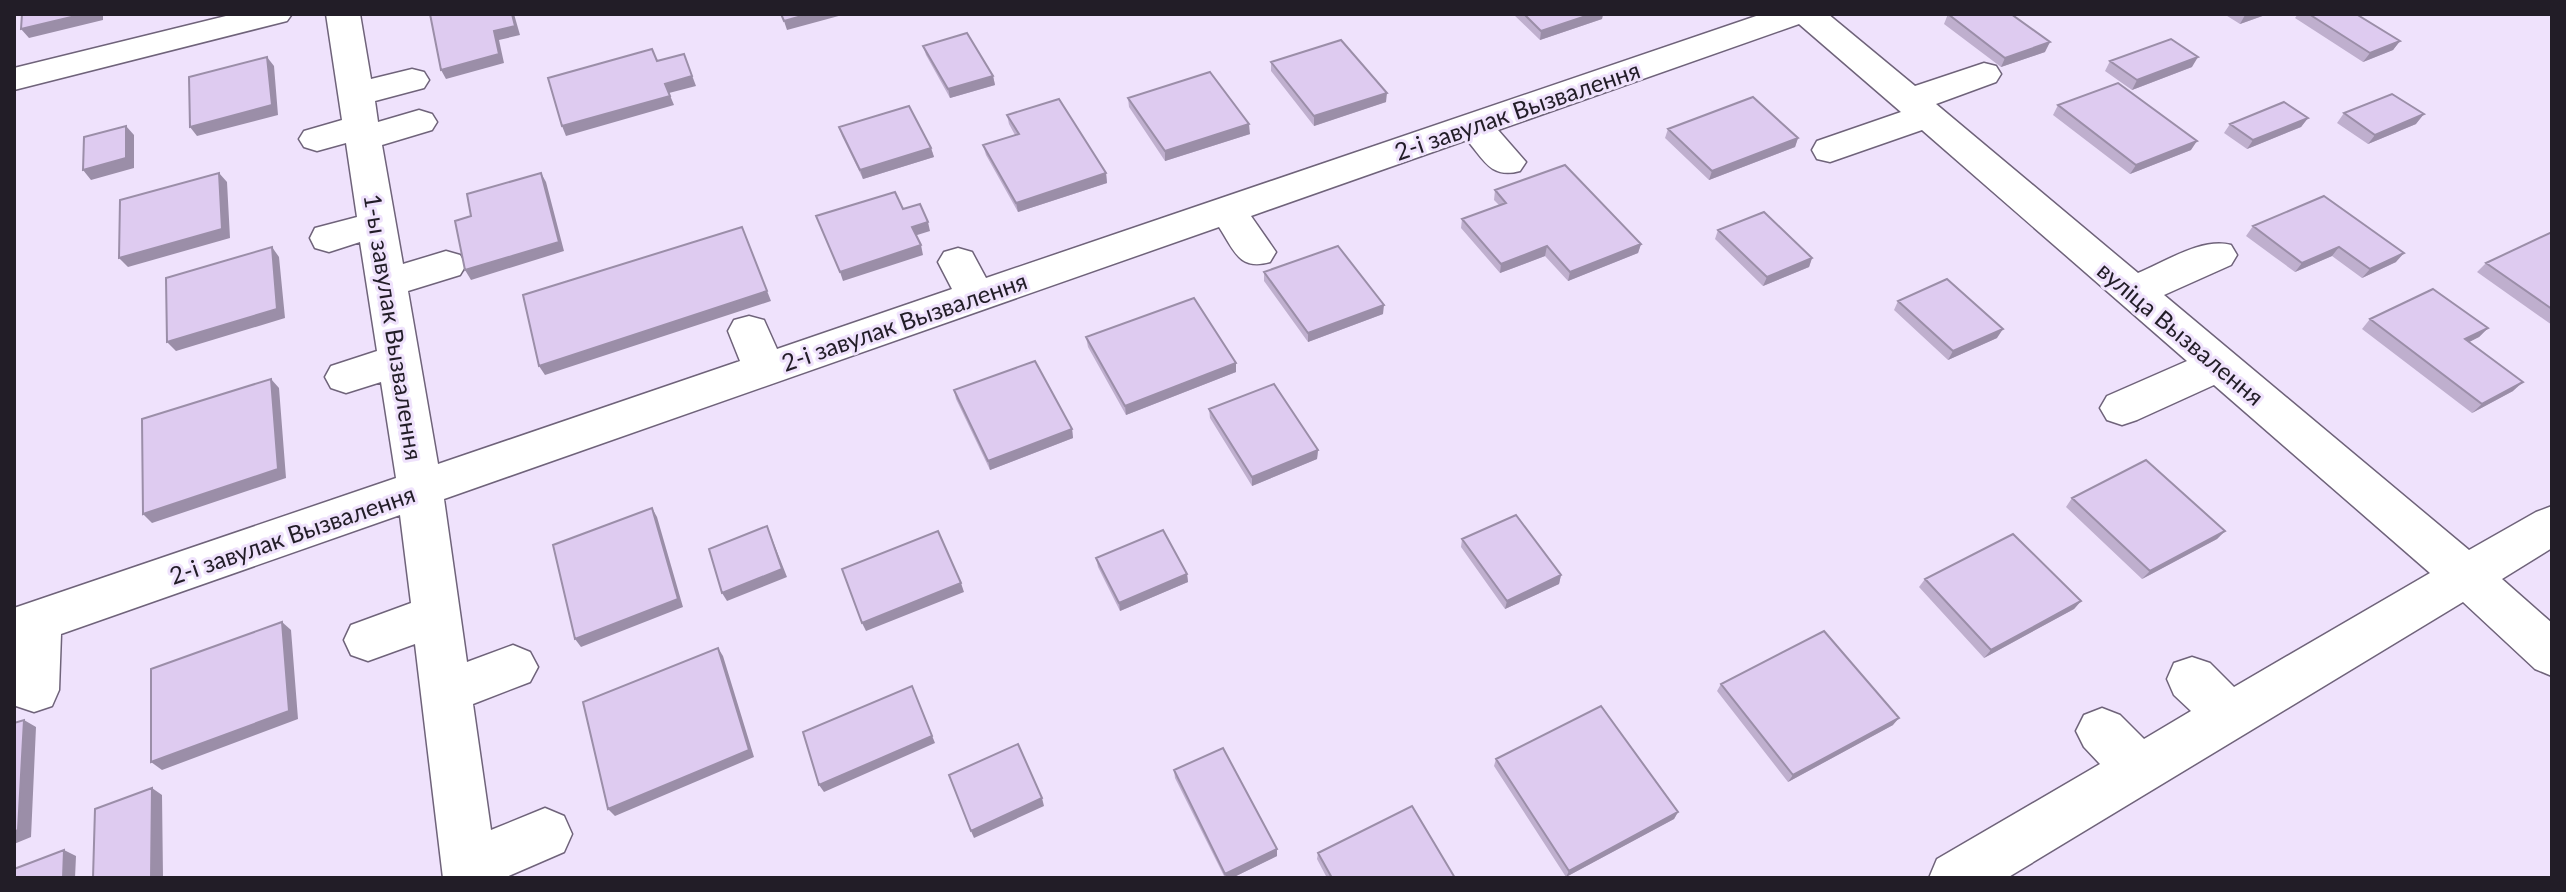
<svg xmlns="http://www.w3.org/2000/svg" width="2566" height="892" viewBox="0 0 2566 892" font-family="Lato,sans-serif">
<style>
.lines{fill:none;stroke-linecap:round;stroke-linejoin:round}
.minor-casing{stroke:#6f637a;stroke-width:3}
.minor{fill:#fff;fill-rule:evenodd}
.wall{fill:#bfafce}
.shaded-wall{fill:#9b8ea8}
.building{fill:#decbf0;stroke:#9b8ea8;stroke-width:2}
.labels{text-anchor:middle;dominant-baseline:central;stroke-width:6;stroke-linejoin:round;paint-order:stroke}
.street-label{font-size:24px;fill:#221d27;stroke:#efe2fc}
</style>
<rect width="100%" height="100%" fill="#efe2fc"/>
<g class="lines">
<!-- minor casing -->
<g class="minor-casing">
<path id="minor" d="M234 14H292L287 21 14 90V68Z
M326 14H360L371 79 412 69 424 72 429 80 424 88 375 101 378 122 419 110 432 114 437 122 432 130 382 145 403 264 446 251 460 255 466 265 460 275 408 291 438 464 740 361 728 331 734 320 749 316 764 320 777 349 952 289 938 262 944 252 958 248 972 252 986 278 1762 14H1828L1915 86 1984 63 1996 66 2001 74 1996 82 1936 104 2138 273C2165 262 2202 237 2231 245L2237 255 2231 265 2164 295 2469 550 2536 512 2552 506V548L2502 579 2552 623V676L2535 669 2463 602 2007 878H1929L1937 859 2100 764 2084 747 2076 731 2084 715 2102 708 2120 715 2144 739 2191 711 2174 695 2167 679 2174 663 2192 657 2210 663 2234 687 2430 573 2214 385 2137 420 2122 425 2107 420 2100 408 2107 396 2187 361 1922 130 1830 162 1817 159 1812 150 1817 141 1901 112 1799 24 1498 130 1526 162 1520 171C1491 179 1484 160 1467 140L1251 216 1276 252 1270 262C1239 271 1234 250 1219 227L444 499 467 662 513 645 530 652 538 667 530 682 473 704 491 830 545 808 564 816 572 834 564 852 504 878H443L415 644 368 661 351 655 344 640 351 625 411 603 400 515 61 634 59 690 52 706 34 712 16 706 14 701V608L396 478 381 382 346 393 331 388 325 377 331 366 377 351 360 242 329 252 315 248 310 238 315 228 357 217 346 143 317 151 304 147 299 139 304 131 342 120Z"/>
</g>
<!-- minor -->
<use href="#minor" class="minor"/>
</g>
<!-- wall -->
<path class="wall" d="M1513 14H1603L1602 19 1540 40Z
M1948 14 2045 52 2001 67 1944 24Z
M2224 14H2268L2240 24Z
M2298 14H2356L2400 41 2393 50 2363 62 2295 18Z
M923 46 993 76 995 85 950 98 926 55Z
M2110 61 2192 67 2132 90 2105 71Z
M1271 62 1386 102 1314 126 1271 71Z
M1128 98 1250 134 1165 161 1129 107Z
M2058 105 2191 150 2130 174 2053 115Z
M2344 113 2416 124 2368 144 2337 123Z
M1007 115 1106 173 1107 183 1018 212 986 155 983 145 1015 135 1009 124Z
M2308 118 2301 127 2247 149 2224 133 2230 124Z
M839 127 931 148 934 157 863 179 842 136Z
M1668 129 1798 138 1795 147 1709 180 1665 138Z
M1495 190 1641 244 1638 253 1568 281 1545 256 1500 273 1461 228 1462 219 1499 205 1494 200Z
M2324 196 2396 262 2362 278 2332 256 2295 272 2246 236 2253 226Z
M1718 230 1812 258 1809 267 1763 286 1715 239Z
M2552 232V325L2477 272 2486 263Z
M1264 272 1383 314 1308 342 1264 281Z
M1898 301 1997 338 1948 360 1894 310Z
M2370 319 2488 328 2479 337 2468 342 2513 391 2472 413 2362 329Z
M1086 337 1236 372 1126 415 1088 347Z
M954 390 1072 429 1073 438 990 470 956 399Z
M1209 409 1318 450 1317 459 1252 486 1210 418Z
M2072 498 2225 531 2217 539 2142 579 2066 507Z
M1462 539 1561 575 1559 584 1505 609 1461 547Z
M1096 558 1187 574 1188 582 1120 611 1098 567Z
M1925 579 2081 601 2074 609 1984 658 1919 587Z
M1721 684 1893 725 1788 782 1717 691Z
M1496 759 1678 812 1674 819 1566 877 1494 766Z
M1174 770 1277 849V856L1232 878H1225L1175 778Z
M1318 853 1455 878H1327L1317 859Z"/>
<!-- shaded-wall -->
<path class="shaded-wall" d="M84 14H103V20L29 38 21 29Z
M512 14H514L520 35 499 40 504 63 446 79 441 70 494 31Z
M809 14H846L787 30 784 21Z
M1592 14H1603L1602 19 1540 40 1541 31Z
M2248 14H2268L2240 24 2245 15Z
M2400 41 2393 50 2363 62 2370 53Z
M2050 42 2045 52 2001 67 2005 58Z
M684 54 696 86 669 93 674 105 566 136 562 126 665 84Z
M267 57 274 66 278 115 197 136 190 127Z
M2198 57 2192 67 2132 90 2137 80Z
M993 76 995 85 950 98 948 89Z
M1387 93 1386 102 1314 126V116Z
M2424 114 2416 124 2368 144 2375 135Z
M2308 118 2301 127 2247 149 2253 140Z
M1249 124 1250 134 1165 161V151Z
M126 126 134 135V168L91 180 83 170Z
M1798 138 1795 147 1709 180 1712 171Z
M2197 141 2191 150 2130 174 2136 165Z
M931 148 934 157 863 179 860 170Z
M219 173 227 182 230 238 128 267 119 258Z
M541 173 546 182 564 251 471 280 465 270Z
M1106 173 1107 183 1018 212 1016 203Z
M928 222 930 231 914 236 912 227Z
M742 227 771 301 545 375 539 366Z
M1641 244 1638 253 1568 281 1570 272Z
M921 245 923 255 843 281 840 272Z
M1547 246 1545 256 1500 273 1501 264Z
M272 247 279 257 285 318 176 351 167 342Z
M2339 247 2332 256 2295 272 2302 263Z
M2404 253 2396 262 2362 278 2370 269Z
M1812 258 1809 267 1763 286 1767 277Z
M1384 305 1383 314 1308 342V333Z
M2488 328 2479 337 2456 349 2465 339Z
M2003 329 1997 338 1948 360 1953 351Z
M1236 363V372L1126 415 1125 406Z
M271 379 279 388 286 478 152 523 143 514Z
M2523 382 2513 391 2472 413 2482 404Z
M1072 429 1073 438 990 470 988 461Z
M1318 450 1317 459 1252 486V477Z
M652 508 657 517 683 607 581 647 575 639Z
M767 526 787 577 727 601 722 593Z
M2225 531 2217 539 2142 579 2150 571Z
M1187 574 1188 582 1120 611 1119 603Z
M1561 575 1559 584 1505 609 1507 601Z
M961 583 964 592 866 631 862 623Z
M2081 601 2074 609 1984 658 1991 650Z
M282 622 291 630 298 719 162 770 151 762Z
M718 648 723 656 754 757 615 816 608 809Z
M912 686 935 743 824 792 819 785Z
M1899 718 1893 725 1788 782 1793 775Z
M24 720 36 727 31 837 14 844Z
M152 788 162 795 163 878H151Z
M1042 798 1044 806 974 838 971 831Z
M1678 812 1674 819 1566 877 1569 871Z
M1277 849V856L1232 878H1226L1225 874Z
M64 850 76 856 75 878H63Z"/>
<!-- building -->
<path class="building" d="M22 14H84L21 29Z
M430 14H512L515 26 494 31 499 54 441 70Z
M781 14H809L784 21Z
M1524 14H1592L1541 31Z
M1948 14H2011L2050 42 2005 58Z
M2309 14H2356L2400 41 2370 53Z
M967 33 993 76 948 89 923 46Z
M2171 39 2198 57 2137 80 2110 61Z
M1341 40 1387 93 1314 116 1271 62Z
M652 49 657 61 684 54 692 76 665 84 670 96 562 126 548 78Z
M267 57 272 105 190 127 189 77Z
M1210 72 1249 124 1165 151 1128 98Z
M2118 83 2197 141 2136 165 2058 105Z
M2392 94 2424 114 2375 135 2344 113Z
M1753 97 1798 138 1712 171 1668 129Z
M1059 99 1106 173 1016 203 983 145 1019 134 1007 115Z
M2284 102 2308 118 2253 140 2230 124Z
M909 106 931 148 860 170 839 127Z
M126 126V158L83 170 84 137Z
M1565 165 1641 244 1570 272 1547 246 1501 264 1462 219 1506 203 1495 190Z
M219 173 222 229 119 258 120 200Z
M541 173 559 242 465 270 455 221 471 216 467 194Z
M895 192 903 209 920 204 928 222 912 227 921 245 840 272 816 216Z
M2324 196 2404 253 2370 269 2339 247 2302 263 2253 226Z
M1764 212 1812 258 1767 277 1718 230Z
M742 227 767 291 539 366 523 295Z
M2552 232V309L2486 263Z
M1338 246 1384 305 1308 333 1264 272Z
M272 247 277 309 167 342 166 278Z
M1947 279 2003 329 1953 351 1898 301Z
M2433 289 2488 328 2465 339 2523 382 2482 404 2370 319Z
M1194 298 1236 363 1125 406 1086 337Z
M1035 361 1072 429 988 461 954 390Z
M271 379 278 469 143 514 142 419Z
M1274 384 1318 450 1252 477 1209 409Z
M2146 460 2225 531 2150 571 2072 498Z
M652 508 678 599 575 639 553 545Z
M1516 515 1561 575 1507 601 1462 539Z
M767 526 782 569 722 593 709 549Z
M1163 530 1187 574 1119 603 1096 558Z
M938 531 961 583 862 623 842 569Z
M2013 534 2081 601 1991 650 1925 579Z
M282 622 289 711 151 762V669Z
M1824 631 1899 718 1793 775 1721 684Z
M718 648 749 750 608 809 583 702Z
M912 686 932 736 819 785 803 732Z
M1601 706 1678 812 1569 871 1496 759Z
M24 720 18 830 14 832V723Z
M1018 744 1042 798 971 831 949 775Z
M1223 748 1277 849 1225 874 1174 770Z
M152 788 151 878H93L95 809Z
M1412 806 1455 878H1332L1318 853Z
M64 850 63 878H14V869Z"/>
<g class="labels">
<!-- street labels -->
<g class="street-label">
<text transform="translate(1517 110) rotate(-19)">2-і завулак Вызвалення</text>
<text transform="translate(904 321) rotate(-19)">2-і завулак Вызвалення</text>
<text transform="translate(394 327) rotate(81)">1-ы завулак Вызвалення</text>
<text transform="translate(2181 333) rotate(40)">вуліца Вызвалення</text>
<text transform="translate(292 534) rotate(-19)">2-і завулак Вызвалення</text>
</g>
</g>
<!-- border -->
<rect width="2566" height="892" fill="none" stroke="#221d27" stroke-width="32"/>
</svg>
